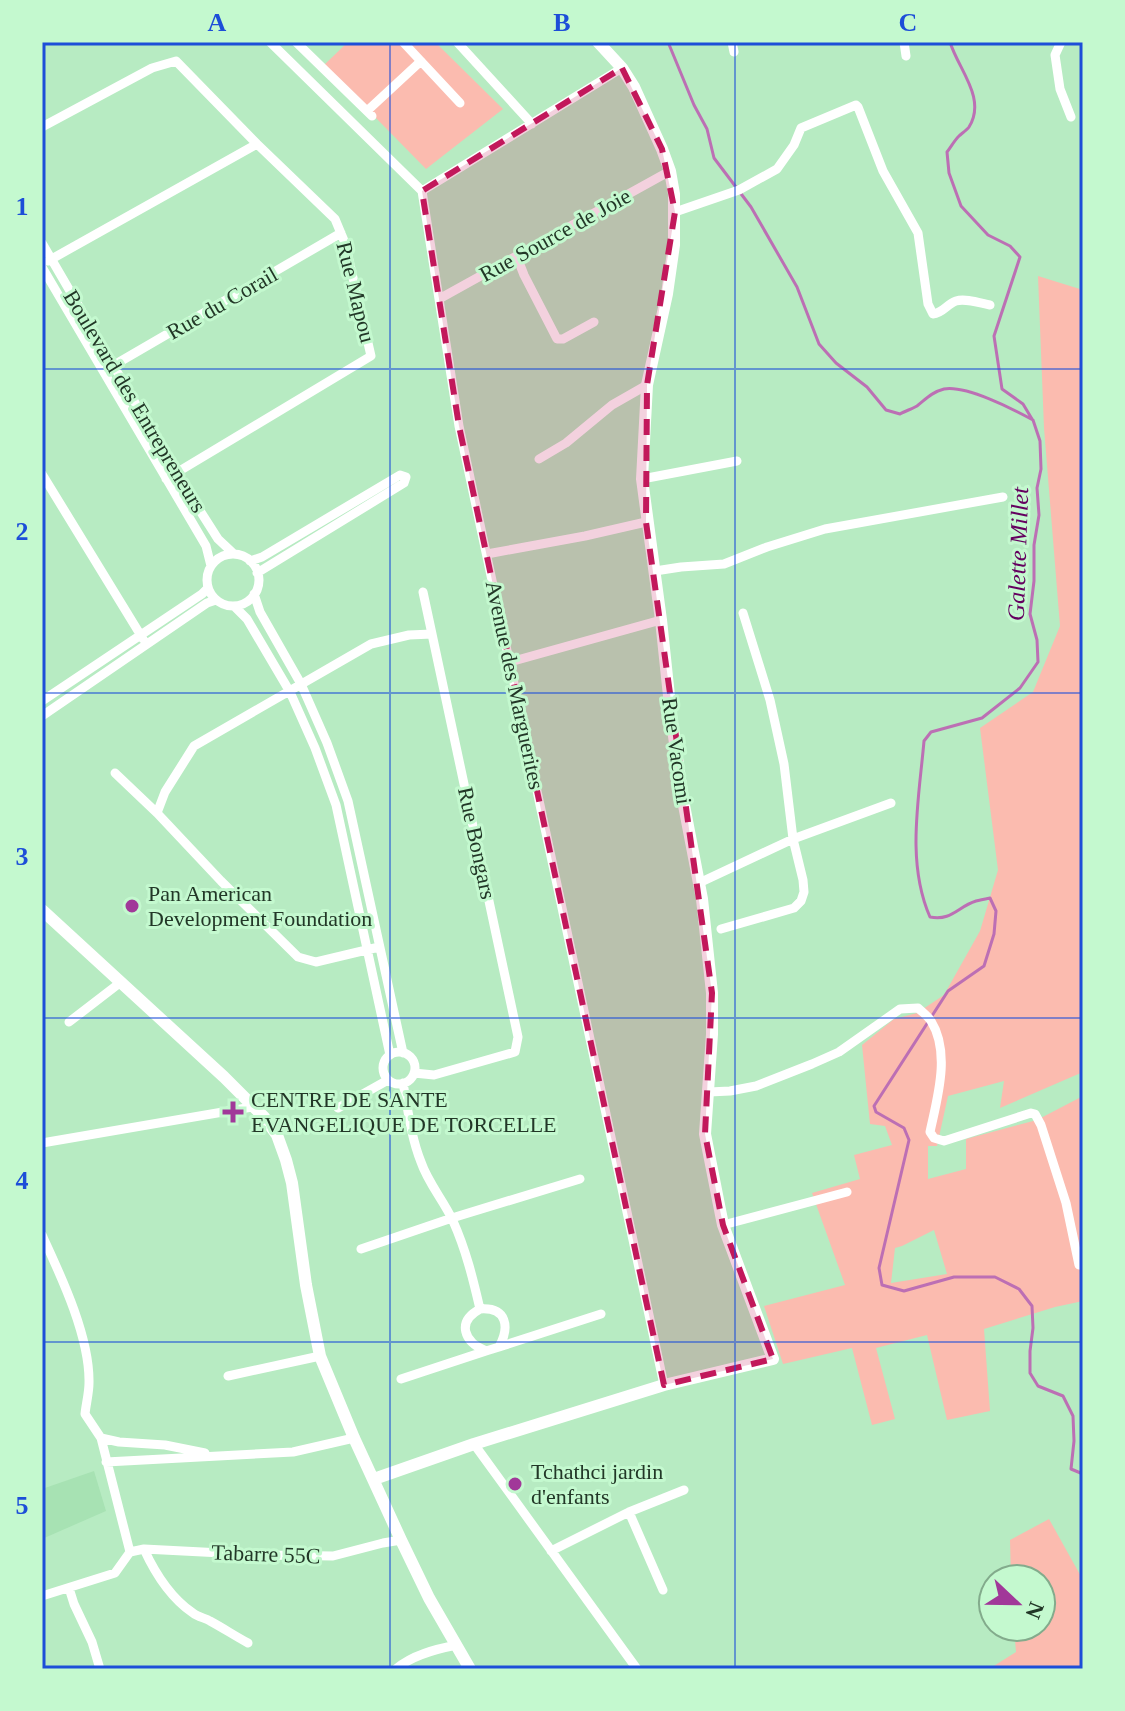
<svg xmlns="http://www.w3.org/2000/svg" width="1125" height="1711" viewBox="0 0 1125 1711" font-family="Georgia,serif">
<style>
.built{fill:#a7e2b3}
.green{fill:#fbbbaf;fill-rule:evenodd}
.lines{fill:none;stroke-linecap:round;stroke-linejoin:round}
.stream{stroke:#bc6fb4;stroke-width:3}
.street{stroke:#fff;stroke-width:9}
.secondary{stroke:#fff;stroke-width:12}
.marked{fill:#c2185b;fill-opacity:0.2;stroke:#c2185b;stroke-width:6;stroke-dasharray:16 10;stroke-linejoin:round}
.grid{fill:none;stroke:#1d4ed8;stroke-width:2;stroke-opacity:0.55}
.poi-dot{fill:#a13899;stroke:#c4f9cf;stroke-width:3}
.labels{text-anchor:middle;dominant-baseline:central;stroke-width:6;stroke-linejoin:round;paint-order:stroke}
.street-label{font-size:22px;fill:#223727;stroke:#c4f9cf}
.poi-label{font-size:22px;fill:#223727;stroke:#c4f9cf;text-anchor:start}
.water-label{font-size:24px;font-style:italic;fill:#64005f;stroke:#c4f9cf}
.neatline{fill:none;stroke:#1d4ed8;stroke-width:3}
.grid-label{font-size:26px;text-anchor:middle;font-weight:bold;fill:#1d4ed8}
</style>
<rect width="100%" height="100%" fill="#b7ebc2"/>
<!-- built -->
<path class="built" d="M94 1471 106 1511 42 1539V1489Z"/>
<!-- green -->
<path class="green" d="M348 42H435L503 109 426 169 324 65Z
M1038 276 1083 290V1072L1000 1108 1004 1081 948 1096 937 1146H928V1179L966 1169V1139L1037 1120 1083 1096V1301L1055 1307 984 1329 990 1411 947 1420 927 1335 876 1348 895 1419 872 1425 852 1348 783 1364 764 1306 845 1285 812 1193 860 1179 854 1155 892 1145 885 1126 870 1124 862 1045 894 1019 917 1013 944 995 980 931 998 870 980 728 1033 692 1060 626 1044 428ZM934 1230 947 1274 891 1283 895 1248 902 1246Z
M1049 1519 1083 1580V1669H989L1016 1652 1014 1627H1041V1579H1011L1010 1540Z"/>
<g class="lines">
<!-- stream -->
<path class="stream" d="M668 42 694 105 707 129 714 158 751 207 797 287 819 344 836 363 867 387 886 410 900 414C905 411 912 409 917 406 926 399 932 392 944 389 966 385 1013 409 1033 420L1040 441 1041 469 1037 488 1039 515 1034 545V581L1030 614 1037 640 1038 662 1020 688 982 718 931 732 924 741C919 799 906 862 930 917 952 921 957 907 976 901 980 900 985 899 990 898L996 911 994 934 984 966 948 991 874 1106 876 1112 904 1128 909 1140 879 1268 882 1285 904 1291 954 1277H995L1019 1289 1032 1306 1033 1328 1030 1351V1373L1038 1386 1063 1396 1073 1416 1074 1441 1071 1469 1083 1474
M950 42C958 69 987 98 969 127 967 130 961 134 959 136 954 141 951 147 947 152L949 173 961 206 988 235 1010 246 1020 257 994 336 1002 389 1023 404 1032 419"/>
<!-- street -->
<path class="street" d="M270 42 422 191 459 426 664 1385
M296 42 372 116
M403 42 460 103
M457 42 532 124
M732 42 734 52
M904 42 906 56
M1061 42 1055 55 1060 89 1071 117
M367 111 421 61
M42 127 152 68 176 61 257 144 335 219 345 243 371 356 166 479
M422 191 622 68
M675 212 739 190 777 169 794 145 801 128 856 105 858 107 883 171 918 233 928 304 933 314C943 313 947 304 956 301 965 298 980 303 990 305
M42 243 176 473 218 539 234 554
M517 257 524 275 557 339H563L594 322
M48 261 257 144
M42 267 206 546 211 566
M439 299 670 171
M109 368 341 233
M539 459 566 443 612 405 647 385
M42 474 143 639
M642 479 737 461
M487 554 585 536 646 522
M207 580a26 26 0 1 1 52 0a26 26 0 1 1-52 0Z
M250 561 262 557 400 475 406 477
M655 571 681 567 724 564 767 547 825 529 1003 497
M257 573 404 483 406 477
M423 592 432 634
M254 594 260 612 301 684 327 743 348 801 403 1053
M234 606 247 619 290 692 315 748 336 805 390 1055
M510 662 661 620
M42 701 202 594 208 588
M42 716 207 603 216 600
M115 773 157 813
M699 883 793 839 891 803
M721 929 794 908 801 901 804 892 803 880 793 839 784 764 770 700 743 613
M379 947 316 962 298 957 221 881 157 813 165 792 194 746 371 644 409 635 432 634 518 1037 515 1052 434 1075 414 1073
M69 1022 121 982
M383 1068a16 16 0 1 1 32 0a16 16 0 1 1-32 0Z
M403 1083C408 1110 411 1137 421 1162 428 1183 444 1201 453 1221 466 1250 473 1279 480 1309
M709 1092 730 1091 756 1086 812 1064 839 1052 900 1009 918 1008C922 1012 928 1016 931 1021 951 1053 937 1099 930 1132L934 1138 944 1141 1031 1113 1035 1114 1041 1125 1066 1203 1079 1265
M338 1108 388 1080
M42 1143 252 1107
M723 1225 847 1192
M42 1235C61 1276 90 1337 89 1383 89 1393 86 1404 85 1414L101 1438 130 1552
M361 1249 452 1218 580 1179
M480 1309C507 1307 510 1327 499 1347L486 1351C464 1342 456 1322 480 1309Z
M499 1347 601 1314
M228 1376 320 1356
M401 1379 486 1351
M101 1438 119 1442 165 1445 205 1453
M474 1444 637 1669
M106 1462 293 1452 354 1438
M629 1512 663 1590
M144 1549C155 1573 171 1598 193 1613 198 1617 205 1618 210 1621 223 1628 235 1636 248 1643
M551 1551 629 1512 684 1490
M130 1552 144 1549 260 1555 333 1556 383 1543 401 1540
M69 1588 74 1604 92 1642 100 1669
M42 1596 115 1573 130 1552
M396 1669C412 1655 436 1649 457 1645"/>
<!-- secondary -->
<path class="secondary" d="M42 910 224 1077 264 1117 277 1135 286 1160 292 1183 306 1285 320 1356 354 1438 401 1540 429 1598 470 1669
M374 1479 474 1444 664 1385 773 1359 723 1225 705 1134 712 1034V993L702 899 683 800 671 715 661 620 642 479 647 385 667 294 674 245V194L670 171 662 149 634 87 622 68 598 42"/>
</g>
<!-- marked area -->
<path class="marked" d="M622 68 662 149 675 212 647 385 646 522 712 993 705 1134 723 1225 773 1359 664 1385 459 426 422 191Z"/>
<!-- grid -->
<path class="grid" d="M390 42V1669M735 42V1669M42 369H1083M42 693H1083M42 1018H1083M42 1342H1083"/>
<!-- markers -->
<g class="poi-dot">
<circle cx="132" cy="906" r="8"/>
<path d="M229 1100h8v8h8v8h-8v8h-8v-8h-8v-8h8z"/>
<circle cx="515" cy="1484" r="8"/>
</g>
<g class="labels">
<!-- street labels -->
<g class="street-label">
<text transform="translate(555 235) rotate(-29)">Rue Source de Joie</text>
<text transform="translate(356 292) rotate(76)">Rue Mapou</text>
<text transform="translate(222 303) rotate(-30)">Rue du Corail</text>
<text transform="translate(135 401) rotate(59)">Boulevard des Entrepreneurs</text>
<text transform="translate(515 685) rotate(78)">Avenue des Marguerites</text>
<text transform="translate(677 751) rotate(82)">Rue Vacomi</text>
<text transform="translate(477 843) rotate(78)">Rue Bongars</text>
<text transform="translate(266 1554) rotate(2)">Tabarre 55C</text>
</g>
<!-- poi labels -->
<g class="poi-label">
<text x="148" y="893">Pan American<tspan x="148" dy="25">Development Foundation</tspan></text>
<text x="251" y="1099">CENTRE DE SANTE<tspan x="251" dy="25">EVANGELIQUE DE TORCELLE</tspan></text>
<text x="531" y="1471">Tchathci jardin<tspan x="531" dy="25">d'enfants</tspan></text>
</g>
<!-- water labels -->
<g class="water-label">
<text transform="translate(1018 554) rotate(-88)">Galette Millet</text>
</g>
</g>
<!-- border -->
<rect width="1125" height="1711" fill="none" stroke="#c4f9cf" stroke-width="88"/>
<!-- north arrow -->
<g transform="translate(1017 1603) rotate(112)"><circle r="38" fill="#c4f9cf" stroke="#83ab8c" stroke-width="2"/>
<path d="M0-6L14 30L0 20L-14 30Z" fill="#a13899"/>
<text y="-12" font-size="22" font-weight="bold" text-anchor="middle" fill="#223727">N</text>
</g>
<rect x="44" y="44" width="1037" height="1623" class="neatline"/>
<g class="grid-label">
<text x="217" y="31">A</text>
<text x="562" y="31">B</text>
<text x="908" y="31">C</text>
<text x="22" y="215">1</text>
<text x="22" y="540">2</text>
<text x="22" y="865">3</text>
<text x="22" y="1189">4</text>
<text x="22" y="1514">5</text>
</g>
</svg>
